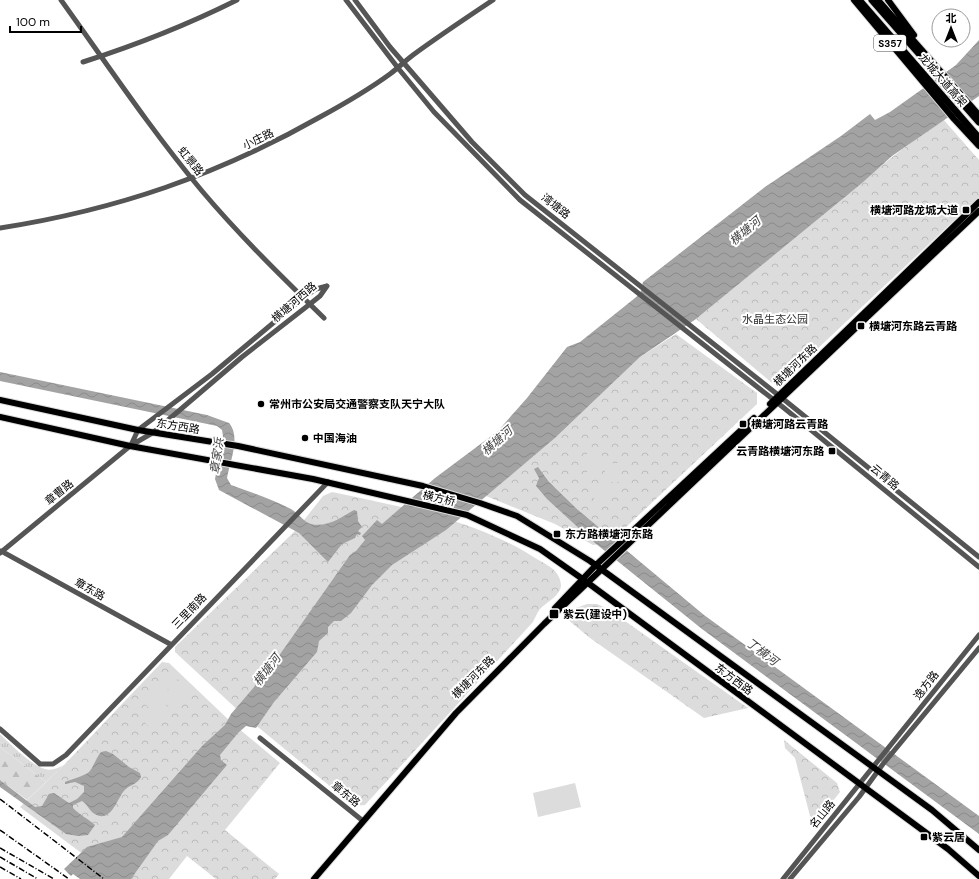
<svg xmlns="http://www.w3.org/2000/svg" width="979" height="879" viewBox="0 0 979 879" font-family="'DM Sans','Noto Sans SC',sans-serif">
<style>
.grass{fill:url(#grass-tufts)}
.forest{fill:url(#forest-firs)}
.park{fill:url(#park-crowns)}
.pitch{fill:#dcdcdc}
.water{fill:url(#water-waves)}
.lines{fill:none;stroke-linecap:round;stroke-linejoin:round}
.major-casing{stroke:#dbdbdb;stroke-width:8}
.highway-casing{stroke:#dbdbdb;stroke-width:9}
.minor{stroke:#555;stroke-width:5}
.major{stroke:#000;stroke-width:6}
.highway{stroke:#000;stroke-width:7}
.rail{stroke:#000;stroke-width:1.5;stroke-dasharray:6 2 1 2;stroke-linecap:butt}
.poi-dot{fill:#000;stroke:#fff;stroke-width:1.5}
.labels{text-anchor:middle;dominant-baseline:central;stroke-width:4;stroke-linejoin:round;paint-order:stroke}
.shield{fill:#fff;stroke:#4c4c4c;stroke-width:1}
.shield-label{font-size:10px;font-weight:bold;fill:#000}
.street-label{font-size:11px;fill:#000;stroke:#fff}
.poi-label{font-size:11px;font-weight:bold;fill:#000;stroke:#fff;text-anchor:start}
.park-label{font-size:11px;fill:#333;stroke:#fff}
.water-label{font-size:12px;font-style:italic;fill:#444;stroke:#fff}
</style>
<defs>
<pattern id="grass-tufts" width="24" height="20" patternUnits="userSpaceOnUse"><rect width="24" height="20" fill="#dcdcdc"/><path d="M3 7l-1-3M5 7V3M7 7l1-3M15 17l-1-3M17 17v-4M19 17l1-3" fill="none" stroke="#bbb"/></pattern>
<pattern id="forest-firs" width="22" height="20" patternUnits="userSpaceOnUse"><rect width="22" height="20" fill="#dcdcdc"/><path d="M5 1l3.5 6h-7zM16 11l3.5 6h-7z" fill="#bbb"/></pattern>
<pattern id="park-crowns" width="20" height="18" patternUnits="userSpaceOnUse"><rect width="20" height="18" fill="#dcdcdc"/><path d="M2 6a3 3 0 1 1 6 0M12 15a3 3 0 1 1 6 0" fill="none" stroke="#bbb"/></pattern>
<pattern id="water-waves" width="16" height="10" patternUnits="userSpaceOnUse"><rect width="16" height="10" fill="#a3a3a3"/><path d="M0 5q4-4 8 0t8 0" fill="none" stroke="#8b8b8b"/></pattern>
</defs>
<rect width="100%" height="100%" fill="#fff"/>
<!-- grass -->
<path class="grass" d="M0 734C10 744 32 766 45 769 52 771 58 768 64 765L46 782 0 747Z"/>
<!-- forest -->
<path class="forest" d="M0 747 46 782 27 800 0 780Z"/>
<!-- park -->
<path class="park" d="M943 119 979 160V197L781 383H772L696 319C778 252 857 181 943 119Z
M676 334 757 393V404L625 528 608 542 602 544 593 545 555 524 486 496 555 438 640 357Z
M332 492C401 507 475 519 535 558 547 565 560 570 561 585 561 595 547 602 540 609 537 613 535 618 533 622L365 805 354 806 241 713 175 652V647L297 529 323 496Z
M587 604H597L608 609 748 708 704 718 590 638 566 618 576 608Z
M162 662 169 663 232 723 280 763 225 830 279 874 275 879H216L187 856 169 879H116L20 807 64 765Z
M784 740 837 783 840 792 817 821 810 816 795 758 785 748Z"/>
<!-- pitch -->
<path class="pitch" d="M587 452H602V480L587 479Z
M605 463H620V482H605Z
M594 483H609V505H594Z
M172 670 180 677 149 708 141 700Z
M181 679 191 689 172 707 162 697Z
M160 699 170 709 150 728 141 718Z
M575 783 581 807 538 817 533 793Z"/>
<!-- water -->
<path class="water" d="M979 40V96L892 156 862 183 696 319 640 357 555 438 446 530 392 565 372 585 351 613 341 621H334L328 627V633L319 641 317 652 274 702 256 728 246 726 238 733 220 755 221 760 227 765 168 835 158 841 131 879H80L73 874 71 876 64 869 87 847 122 837 203 745 225 725 231 714 271 667 350 555 356 551 365 540 362 536 377 520 382 524 435 478 498 431 527 398 567 347 580 342 640 294 643 282 765 187 841 136 870 114 875 120 890 112 956 65Z
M0 372 207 415 229 423C241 437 230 461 227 478L231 485C251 492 271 499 291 509 298 513 304 522 311 524 327 528 342 517 354 510L357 511 358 521 362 527 358 531 361 533 360 535 357 534 355 538 342 544 328 562 299 533 219 490 215 479 223 436 222 430 217 426 0 381Z
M538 467 549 482 578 510 704 615 979 816V834L702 629 595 543 547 499 536 486 539 478 534 469Z
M106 751 113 754 129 767 140 773 141 777C137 785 128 785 123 792 116 802 109 826 92 812 88 808 87 804 82 801L73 805V808C80 815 88 819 95 825L88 835 78 836 66 834 0 787V780L35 807 42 806 49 794 54 793 69 803 77 799 84 792V786L75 782 65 784V782C70 780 86 775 89 772 94 766 96 758 101 752Z"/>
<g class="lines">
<!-- major casing -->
<g class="major-casing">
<path id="major" d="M854 0 954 119 979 146
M878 0 979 115
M888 0 914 35
M0 400 138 430 238 446 423 486 480 503 517 516 590 561 932 810 979 850
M770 404 979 202
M0 417 130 446 313 479 467 515 540 549 584 580 948 849 979 876
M555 608 596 565 754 418
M314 879 456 713 544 624 979 211"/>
</g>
<!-- highway casing -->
<g class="highway-casing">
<path id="highway" d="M859 0 979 138
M872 0 979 122"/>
</g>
<!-- minor -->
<path class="minor" d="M61 0C107 64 151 130 202 191 240 236 282 277 324 318
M346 0 398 68 434 112 520 200 784 408 979 567
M355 0 390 47 472 142 525 195 782 398 979 557
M83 62C136 45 187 25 237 0
M0 228C116 210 218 175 320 117 344 104 368 90 390 74 398 68 405 61 413 55 439 36 466 18 493 0
M131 445 138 430 212 374 303 298 316 289 327 286
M1 551 170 644
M0 553 130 446 154 432 242 357 310 304 320 296 327 286
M0 729 40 764H53L66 755 328 482
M260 738 363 821
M783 879 979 635
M790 879 859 797 883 764 979 648"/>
<!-- major -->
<use href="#major" class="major"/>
<!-- highway -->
<use href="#highway" class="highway"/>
<!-- rail -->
<path class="rail" d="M0 799 104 879
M0 830 69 879
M0 848 54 879
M0 857 38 879
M0 867 21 879"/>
</g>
<!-- markers -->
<g class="poi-dot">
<rect x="962" y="206" width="8" height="8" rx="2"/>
<rect x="857" y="322" width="8" height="8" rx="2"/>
<circle cx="261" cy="404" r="4"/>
<rect x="739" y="420" width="8" height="8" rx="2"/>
<circle cx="305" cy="438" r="4"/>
<rect x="828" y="447" width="8" height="8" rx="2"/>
<rect x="553" y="530" width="8" height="8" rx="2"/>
<rect x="549" y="609" width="10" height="10" rx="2"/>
<rect x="920" y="833" width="8" height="8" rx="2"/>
</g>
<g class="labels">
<!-- shield labels -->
<rect class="shield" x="874" y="35" width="32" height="16" rx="3"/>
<g class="shield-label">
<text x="890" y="43">S357</text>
</g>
<!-- street labels -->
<g class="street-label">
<text transform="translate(943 80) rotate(49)">龙城大道高架</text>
<text transform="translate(258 139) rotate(-26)">小庄路</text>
<text transform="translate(191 161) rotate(51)">虹景路</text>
<text transform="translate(556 206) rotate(38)">湾塘路</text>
<text transform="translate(294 302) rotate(-41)">横塘河西路</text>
<text transform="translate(795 365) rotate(-44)">横塘河东路</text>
<text transform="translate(178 426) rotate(9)">东方西路</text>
<text transform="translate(885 477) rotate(40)">云青路</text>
<text transform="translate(59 492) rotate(-39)">章曹路</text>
<text transform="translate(439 498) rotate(13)">横方桥</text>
<text transform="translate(90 589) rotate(29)">章东路</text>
<text transform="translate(189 611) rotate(-46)">三里南路</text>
<text transform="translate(473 677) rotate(-45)">横塘河东路</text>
<text transform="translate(734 679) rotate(37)">东方西路</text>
<text transform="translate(926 685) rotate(-52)">逸方路</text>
<text transform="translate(346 794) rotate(39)">章东路</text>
<text transform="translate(822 814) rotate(-51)">名山路</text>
</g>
<!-- poi labels -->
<g class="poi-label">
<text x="958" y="210" text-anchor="end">横塘河路龙城大道</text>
<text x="869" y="326">横塘河东路云青路</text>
<text x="269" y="404">常州市公安局交通警察支队天宁大队</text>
<text x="751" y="424">横塘河路云青路</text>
<text x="313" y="438">中国海油</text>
<text x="824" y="451" text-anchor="end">云青路横塘河东路</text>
<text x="565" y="534">东方路横塘河东路</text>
<text x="563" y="614">紫云(建设中)</text>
<text x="932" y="837">紫云居</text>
</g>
<!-- park labels -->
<g class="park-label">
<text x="775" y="319">水晶生态公园</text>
</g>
<!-- water labels -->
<g class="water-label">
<text transform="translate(745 231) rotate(-40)">横塘河</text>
<text transform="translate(497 441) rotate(-42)">横塘河</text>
<text transform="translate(217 456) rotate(-82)">章家浜</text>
<text transform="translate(762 652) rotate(37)">丁横河</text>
<text transform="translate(267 670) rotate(-52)">横塘河</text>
</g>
</g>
<!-- north arrow -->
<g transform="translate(951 28)"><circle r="19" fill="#ffffff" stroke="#999999"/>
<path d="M0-3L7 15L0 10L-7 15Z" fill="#000000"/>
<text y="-6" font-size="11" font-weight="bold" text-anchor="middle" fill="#000000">北</text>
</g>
<!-- scale -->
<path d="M10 26v6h71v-6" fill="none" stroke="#000000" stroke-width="2"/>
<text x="16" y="26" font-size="12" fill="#000000" stroke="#ffffff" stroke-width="3" paint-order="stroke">100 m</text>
</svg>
